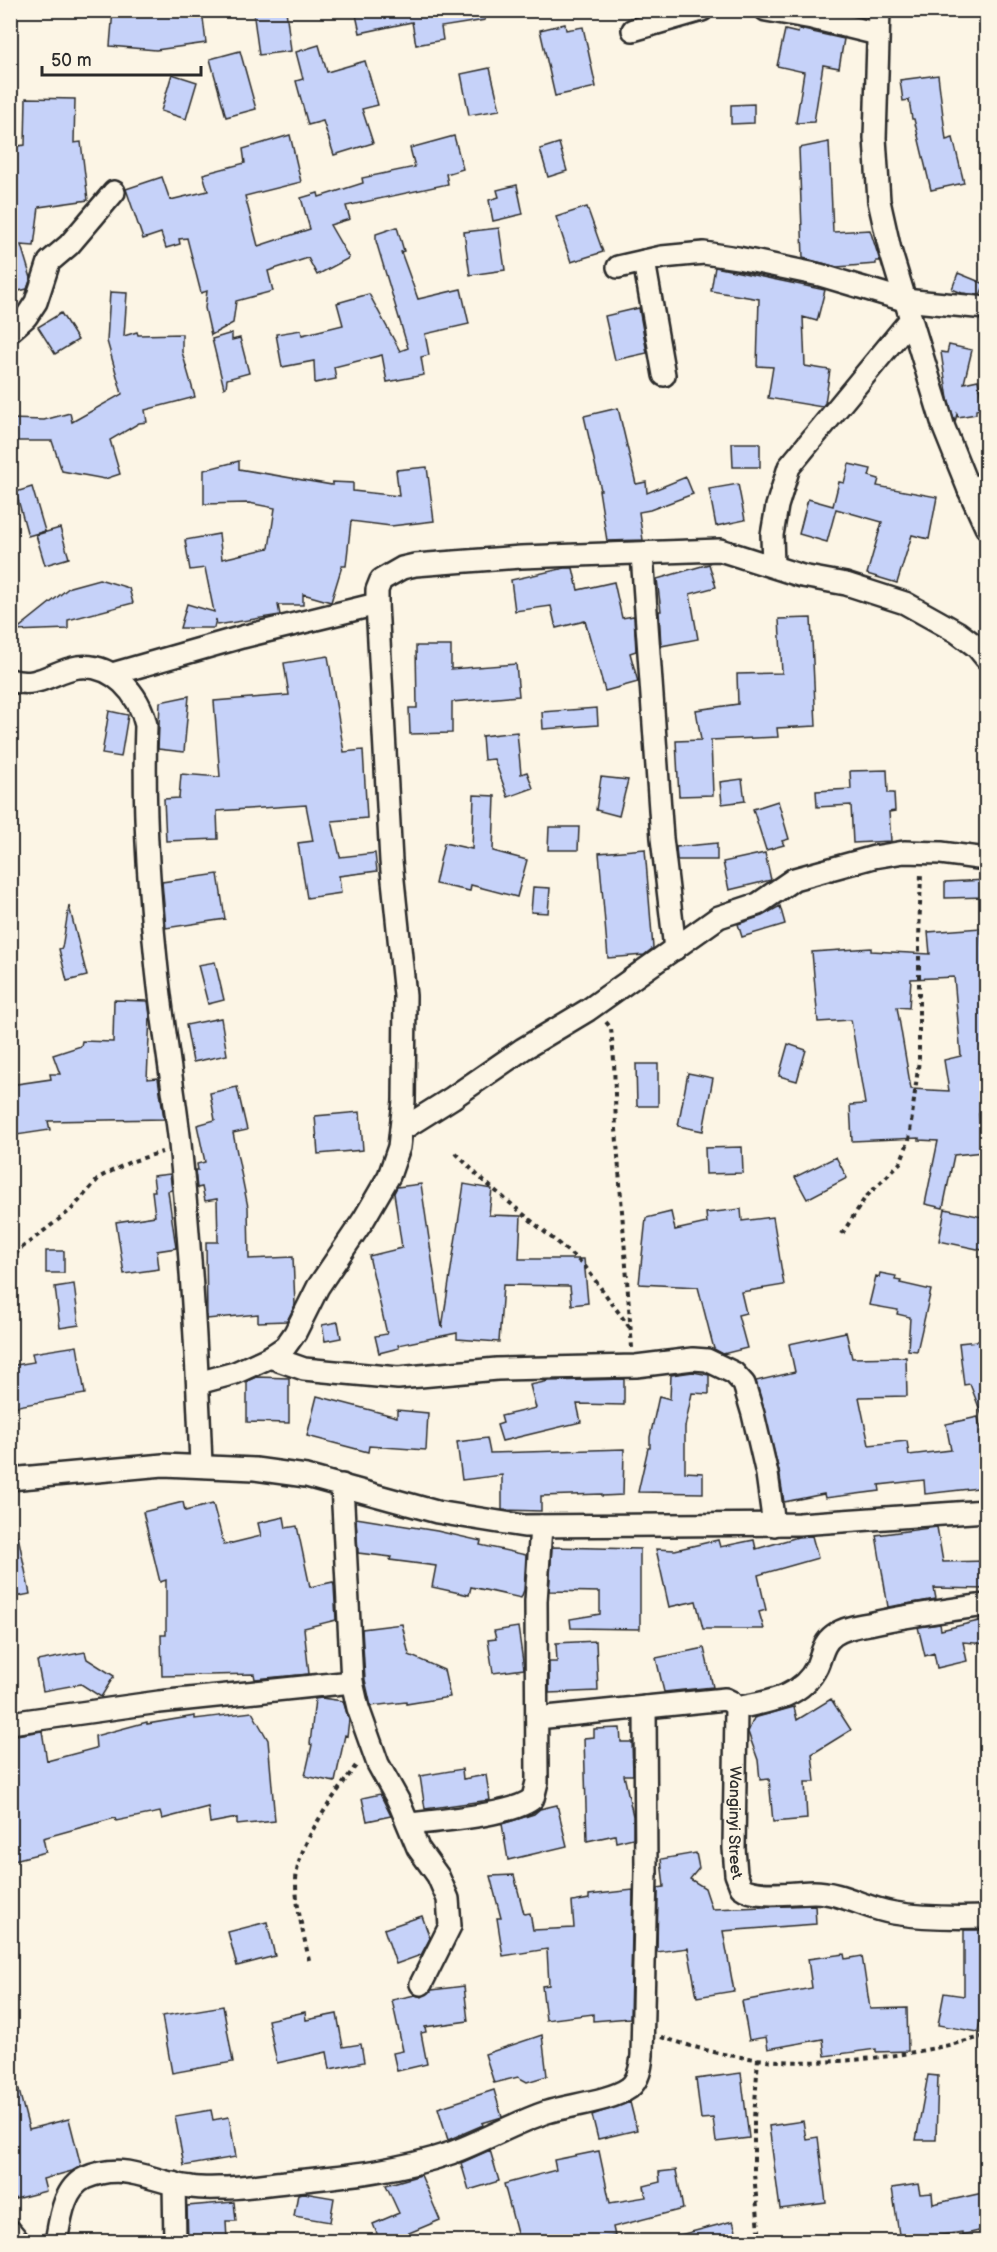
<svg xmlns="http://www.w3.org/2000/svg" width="997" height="2252" viewBox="0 0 997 2252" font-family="'Balsamiq Sans',sans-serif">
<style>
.building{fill:#c6d2f9;stroke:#2b2b2b;stroke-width:1.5;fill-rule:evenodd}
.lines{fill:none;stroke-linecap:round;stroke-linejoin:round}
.street-casing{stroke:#2b2b2b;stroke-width:26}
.path{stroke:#2b2b2b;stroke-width:4;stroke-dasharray:4.5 4.5;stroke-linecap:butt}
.street{stroke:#fcf5e5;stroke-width:21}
.labels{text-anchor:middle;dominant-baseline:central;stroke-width:4.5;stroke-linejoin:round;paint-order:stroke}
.street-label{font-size:16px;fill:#2b2b2b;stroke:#fcf5e5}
</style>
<rect width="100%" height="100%" fill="#fcf5e5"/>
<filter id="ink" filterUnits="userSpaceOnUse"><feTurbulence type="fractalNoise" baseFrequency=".0167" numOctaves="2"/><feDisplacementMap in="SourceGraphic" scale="12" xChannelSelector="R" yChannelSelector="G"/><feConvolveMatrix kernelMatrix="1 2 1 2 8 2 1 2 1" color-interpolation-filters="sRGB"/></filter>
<g filter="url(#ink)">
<!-- building -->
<path class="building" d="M113 10H202L206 43 156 50 110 46Z
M253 10H286L291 51 259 55Z
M355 10H484L485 20 441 27 443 40 416 45 412 22 360 33Z
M565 24 566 30 583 27 596 87 555 96 540 30Z
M799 29 844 39 839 68 823 65 814 122 796 123 804 72 777 66 785 30 798 33Z
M319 45 327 72 365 61 378 105 362 109 373 143 334 155 323 121 308 125 296 81 303 79 296 52Z
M240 51 256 109 226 117 210 59Z
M490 68 500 110 469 115 461 74Z
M172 74 197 82 186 119 161 111Z
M938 75 946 140 953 138 964 183 931 190 914 119H912L909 100 903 101 900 80Z
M26 98 75 99 74 143 81 142 88 200 39 207 34 246 21 245 31 278 27 289 10 293V225L14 224 17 201 10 147 25 145Z
M754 104V123L731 124V105Z
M290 135 301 182 245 196 258 246 310 229 301 198 318 193 319 197 363 183 362 178 415 167 410 148 454 136 463 169 446 174 448 184 346 206 350 219 330 225 349 258 317 275 308 258 268 271 273 291 236 301 233 323 211 335 205 308 207 291 201 293 187 238 179 239 180 244 166 248 161 233 143 239 126 189 162 177 170 200 208 191 203 174 245 163 243 149Z
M829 142 833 232 870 230 880 261H876V264L837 267 803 258 799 148Z
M559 143 567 171 548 177 540 149Z
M517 185 523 214 493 221 489 200 499 197 497 190Z
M587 207 603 252 571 262 556 217Z
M397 227 404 251 401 252 418 299 461 289 469 324 425 334 429 355 421 357 424 375 387 382 382 355 334 367 336 379 315 383 314 361 282 367 276 334 301 330 302 335 343 325 337 303 369 294 400 351 408 348 376 241V234Z
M499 228 505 270 470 275 464 232Z
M715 267 825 290 817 321 803 317 805 366 830 370 825 403 822 407 768 398 773 367 757 366 759 299 711 291Z
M958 273 985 284 980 295 962 293 952 289Z
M110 292 127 293 124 336 137 332 138 335 182 334V352L195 397 145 410 147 422 139 423 110 440 120 474 105 479 62 471 52 441H10V419L44 420 70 413 72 422 122 394 107 341Z
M639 308 647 353 615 360 605 316Z
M61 313 78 340 55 354 38 327Z
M232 333V340L240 338 249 373 227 379 226 387 224 388 212 339Z
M949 345 972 350 964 383 978 380 983 408 976 410V414L958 417 957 414 955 422 948 399 941 352 947 353Z
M618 408 636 484 646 482 647 493 686 477 693 494 650 510 639 512 643 540 607 541 599 490H601L584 416Z
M732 443H760V467H733Z
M239 461V469L332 485V482L353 483V491L399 496 396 470 427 467 434 521 391 526 351 521 346 566H342L331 602 303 594V605H278L280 615 217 625 216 619 214 628H180L187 604 214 612 205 568 190 570 185 540 219 534 222 559 269 548 275 508 249 503 204 504V470Z
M849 464 871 469 869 476 879 479 877 486 937 497 929 539 912 535 897 583 867 574 882 522 836 509 827 542 799 534 808 499 833 506 839 482 844 483Z
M738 484 745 520 716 526 709 489Z
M32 487 45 531 28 536 16 492Z
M60 528 69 558 45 565 36 535Z
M709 564 716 587 690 594 698 639 661 646 659 611H661L657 579Z
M565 568H573L578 590 614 582 622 618 634 616 636 651 630 653 638 682 605 691 585 621 556 628 551 606 515 611 511 580Z
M99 579 129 588 133 603 68 620V629L15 631 70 587Z
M811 618 816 726 777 728 778 737 711 740 713 795 679 796 676 741 701 740 696 710 738 704 737 674 782 673 779 619Z
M416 646H451V669L516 664 519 696 452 702V733L410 734 409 708H417Z
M328 656 344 752 363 750 367 818 332 821 340 857 375 853 377 871 339 876 341 893 307 898 298 843 313 841 306 805 217 811 218 839 166 841 164 799 179 798 181 774 220 777 214 701 289 695 284 663Z
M189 696 184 752 158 749 160 702Z
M597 708 598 725 543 729 542 712Z
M109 711 128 715 121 757 102 754Z
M517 732 521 774 527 772 533 788 508 797 494 759 484 760 482 736Z
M887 770 888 793H894L895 811 889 812 891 841 853 843 851 805 817 807 816 791 851 789 850 771Z
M601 777 628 780 619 816 596 810Z
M742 779 745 801 722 804 720 782Z
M474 795 495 796 493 851 527 860 517 897 471 885 470 891 435 884 444 843 472 849Z
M778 801 789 839 782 841 784 845 766 850 753 809Z
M549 827H579L578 850H548Z
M717 843V860H677L676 847Z
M645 849 653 948 644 955 608 958 599 853Z
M765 853 771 880 729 890 723 862Z
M218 874 225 919 166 928 162 882Z
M987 880V897L945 898V882Z
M533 887 550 888 548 913 531 912Z
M69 906 87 976 67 981 59 949 62 948Z
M780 906 785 924 742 937 738 924 762 916Z
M981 928 987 995V1113L979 1114 983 1152 954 1155 943 1208 925 1204 938 1141 919 1140V1138L852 1141 850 1105 865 1104 851 1020 818 1022 812 952 871 948V951L930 954 928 932ZM954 977 961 1056 944 1060 949 1091 911 1089 897 1007 909 1008 911 979Z
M215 962 224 1000 208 1004 198 965Z
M114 1000 148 1001 150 1016 147 1079 158 1078 164 1119 48 1121 50 1130 10 1136V1085L51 1079 50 1074H60L53 1055 81 1046 82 1041 113 1042Z
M221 1018 227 1055 193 1062 186 1025Z
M788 1044 806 1050 797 1081 779 1076Z
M636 1064H658V1106H637Z
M688 1073 713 1078 703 1131 678 1126Z
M237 1087 247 1130 233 1133 248 1207 249 1259 293 1257 295 1305 287 1321 258 1322V1314L207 1319 206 1242H218L217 1199 205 1201 202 1187 197 1188 195 1170H198L197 1164 205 1162 197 1125 215 1120 210 1093Z
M360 1112 363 1150 318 1154 315 1116Z
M742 1147 743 1173 706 1174 705 1148Z
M836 1157 847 1178 807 1199 795 1177Z
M170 1174 172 1190 168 1191 176 1248 157 1251 159 1269 124 1274 116 1222 155 1216 152 1191H155L153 1176Z
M421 1184 442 1328 464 1184 492 1189 489 1215 521 1216 519 1259H584L588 1303 572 1305 570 1286 503 1285 499 1342 457 1339V1333L398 1345 399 1348 379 1353 375 1336 387 1334 369 1256 402 1248 394 1193 397 1187Z
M741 1209 742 1221 773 1217 784 1285 741 1292 746 1313 738 1315 747 1348 723 1354 714 1349 698 1287 639 1284 646 1218 671 1212 675 1230 707 1223 706 1213Z
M945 1209 987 1218V1251L939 1241Z
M46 1251H64V1273H46Z
M880 1273 896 1276 895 1280 901 1281 900 1283 931 1290 917 1351 908 1350 910 1317 897 1314 898 1310 869 1305 876 1276 879 1277Z
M74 1284 79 1325 60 1328 55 1287Z
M338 1322 341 1338 325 1341 322 1325Z
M846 1332 852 1358 906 1357 907 1396 859 1397 869 1445 907 1441 909 1455 951 1450 946 1424 978 1417 987 1460V1487L925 1494 924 1480 879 1485 880 1491 825 1498 824 1494 784 1502 779 1471 756 1381 795 1372 789 1344Z
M987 1340V1423H985L970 1384 964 1385 959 1343Z
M77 1346 85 1394 13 1407 10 1396V1366L34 1362 32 1353Z
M693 1372 709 1375V1394L692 1393 685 1427V1472L703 1473V1493L638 1492 648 1448H650V1437L659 1396 670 1399 671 1375Z
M256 1377 289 1378V1423L247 1422V1381Z
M624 1379V1405L577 1404 581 1422 502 1441 497 1425 503 1423 501 1416 536 1408 530 1385 549 1381Z
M317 1396 397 1417V1410L428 1413 426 1450 369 1446 368 1452 307 1436Z
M487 1438 490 1453 624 1449 623 1495 602 1496V1494L541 1496V1511L502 1510V1475L462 1480 457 1442Z
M183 1502 185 1511 213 1504 224 1545 261 1536 258 1523 284 1517 286 1528 297 1526 310 1587 333 1582 334 1586 336 1620 304 1628 309 1674 255 1679 254 1674 162 1676 161 1635H166V1580L160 1582 143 1512Z
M356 1518 437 1531 481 1541 480 1545 526 1555 524 1590 521 1598 471 1587 469 1595 432 1587 436 1566 390 1560 391 1557 358 1553Z
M937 1527 943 1562 987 1561V1589L934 1588 936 1599 888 1607 876 1535Z
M18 1536 30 1594 10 1598V1537Z
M812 1536 818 1558 758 1575 766 1610 759 1612 764 1629H703L696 1601 669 1607 656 1549 675 1550 718 1540 720 1547 754 1540 756 1549 798 1537Z
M552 1547 640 1549V1629L571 1628 570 1619 600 1614V1592L549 1591Z
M987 1619V1644L963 1642 967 1661 937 1668 934 1653 925 1656 918 1627 940 1624 941 1630Z
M402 1624 409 1655 444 1670 450 1697 406 1704V1702L371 1706 365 1680 362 1629Z
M518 1627 524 1669 493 1673 488 1640 496 1639 494 1631Z
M596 1641 598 1691 549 1693V1662H557L556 1643Z
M704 1648 713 1687 664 1692 656 1658Z
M85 1652 87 1659 114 1676 101 1697 81 1684 43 1691 37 1661Z
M321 1698 343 1701 349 1720 347 1736 345 1735 335 1782 305 1776 312 1745 310 1744 315 1699Z
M831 1699 851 1730 812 1754 815 1782H805L807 1819 773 1822 769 1779 760 1780 758 1760 748 1732 754 1718 794 1707 797 1720Z
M252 1712 268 1740 275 1821 237 1825V1818L210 1823 208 1807 162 1819 160 1812 116 1821 115 1818 43 1838 46 1852 10 1861V1736L42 1731 47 1761 96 1748 95 1736 147 1722V1724L195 1716V1719Z
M620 1728 621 1742H632L633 1775H624L633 1816V1838L616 1842 615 1835 587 1841 584 1738 594 1737V1729Z
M462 1769 463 1779 486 1775 490 1800 425 1809 420 1776Z
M380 1794 391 1816 367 1821 362 1798Z
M557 1805 567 1846 508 1860 502 1824 534 1814 540 1809Z
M696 1853 699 1868 690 1879 705 1888 712 1909 815 1905 816 1924 723 1931 734 1991 697 1997 688 1948 657 1952 658 1888 664 1887 661 1859Z
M514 1875 524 1914 530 1913 533 1930 574 1928 572 1902 589 1899V1895L633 1890 630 2018 593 2021V2014L546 2020 542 1986 549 1985 547 1949 503 1956 497 1918H501L490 1876Z
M422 1916 430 1938 421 1955 396 1964 384 1929Z
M267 1922 275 1956 237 1966 228 1932Z
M964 1930H987V1986L978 2032 938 2025 944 1993 964 1996Z
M844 1954 845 1959 862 1956 870 2009 907 2008 908 2051 876 2052V2049L825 2056 823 2039 768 2049 766 2037 749 2040 742 2001 812 1988 808 1959Z
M464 1986 468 2021 425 2027 426 2032 421 2033 427 2064 397 2071 393 2053 403 2051 392 2000 415 1995 422 1997 432 1990Z
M223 2006 233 2062 172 2073 162 2016Z
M305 2012 306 2020 337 2014 343 2047 361 2044 364 2062 330 2069 327 2052 277 2063 268 2020Z
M542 2035 547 2076 527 2082 518 2077 494 2083 485 2054Z
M741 2073 749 2138 716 2142 713 2118 701 2119 696 2079Z
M928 2075 938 2076 936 2140H916Z
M16 2079 29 2129 69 2119 81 2166 72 2171 43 2179 46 2191 15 2199 10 2183V2080Z
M494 2090 502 2117 482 2123 483 2125 448 2140 438 2108Z
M630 2102 637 2130 598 2139 592 2115Z
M211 2110 213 2120 229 2117 236 2157 184 2166 175 2116Z
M803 2121 806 2139 818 2137 826 2203 780 2209 769 2126Z
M490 2150 499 2181 469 2190 461 2163Z
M599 2151 610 2203 646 2197 644 2186 660 2182 659 2172 676 2170 683 2209 613 2227 615 2236 584 2241H519L504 2184 556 2170 554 2160Z
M421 2175 440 2220 390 2241H380L373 2224 399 2213 386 2185Z
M918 2184 920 2194 932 2193 933 2204 987 2192V2229L962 2235V2232L900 2241 892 2188Z
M304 2193 334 2198 330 2222 294 2216 298 2194Z
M234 2202 236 2221H226L227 2241H188L187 2206Z
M733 2221 739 2241H677L676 2236Z"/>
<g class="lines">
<!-- street casing -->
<g class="street-casing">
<g id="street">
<path d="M766 10 812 18 878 34"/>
<path d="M879 10 875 138 879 201 890 250 944 428 969 490 986 527"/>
<path d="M633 30 702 10"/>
<path d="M644 261 664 375"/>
<path d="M618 267 662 257 704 253 738 258 820 275 904 300 986 308"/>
<path d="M10 331 26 317 36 302 49 262 69 245 114 192"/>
<path d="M969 490 986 483"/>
<path d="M642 554 662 838 675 949"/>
<path d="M773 566 772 535 777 506 789 467 911 319"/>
<path d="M112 674 242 637 377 604"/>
<path d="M10 680C39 689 52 671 78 667 113 663 139 694 146 725 143 804 148 882 156 960 162 1022 173 1083 180 1144 191 1251 197 1358 201 1465"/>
<path d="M401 1130 452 1098 523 1049 588 1010 719 917 758 904 794 879 874 857 904 852 941 853 986 859"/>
<path d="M270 1357 304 1369 398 1378 497 1369 636 1366 693 1359 707 1360 734 1373 744 1384 753 1414 767 1474 774 1525"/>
<path d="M198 1383 235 1373 270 1357 285 1347 295 1333 318 1287 364 1219 389 1176 399 1147 404 1101 405 996 391 861 377 604V590L381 580 402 568 415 565 521 557 720 550 802 576 846 584 905 603 957 632 977 647 986 658"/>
<path d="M10 1479 163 1465 255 1469 306 1476 437 1512 524 1526 799 1524 986 1511"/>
<path d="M342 1485 352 1682 358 1708 378 1764 398 1800 418 1848 438 1876 448 1899 450 1926 421 1984"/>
<path d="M736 1708C767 1702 802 1698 817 1666 822 1654 823 1643 834 1635 844 1628 857 1626 869 1624 908 1615 947 1610 986 1605"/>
<path id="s1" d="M537 1718 725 1699 731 1702 736 1708 734 1848 736 1874 741 1887C756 1899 795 1892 814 1892 841 1892 867 1909 894 1913 924 1918 956 1918 986 1917"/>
<path d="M10 1723 159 1702 352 1682"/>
<path d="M409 1824C435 1821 516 1815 533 1798L537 1782 536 1601 541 1526"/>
<path d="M174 2183 175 2242"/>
<path d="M10 2231 19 2242"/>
<path d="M56 2242C60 2221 63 2188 85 2178 126 2160 152 2183 191 2187 202 2189 216 2188 227 2188 250 2187 272 2183 295 2181 347 2176 401 2170 451 2153 484 2141 514 2123 547 2112 569 2105 611 2101 629 2088 639 2080 641 2067 642 2055L646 1872 645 1707"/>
</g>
</g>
<!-- path -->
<path class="path" d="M606 1022 611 1028 614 1060 616 1129 632 1348
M456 1153 479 1177 584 1265 630 1328
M842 1234 865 1198 900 1163 909 1140 919 1060V940L921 872
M10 1262 19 1250 71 1210 100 1177 130 1162 162 1152
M309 1960C304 1935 296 1908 296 1882 296 1844 335 1795 357 1764
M661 2037C678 2042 696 2048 714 2052 804 2072 899 2059 986 2036
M758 2058 754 2119V2173L760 2242"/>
<!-- street -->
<use href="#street" class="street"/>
</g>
</g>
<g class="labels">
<!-- street labels -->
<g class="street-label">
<text stroke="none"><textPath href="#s1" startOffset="318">Wanginyi Street</textPath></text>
</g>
</g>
<!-- margin -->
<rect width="997" height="2252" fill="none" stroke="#fcf5e5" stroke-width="36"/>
<rect x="18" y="18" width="961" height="2216" fill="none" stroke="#2b2b2b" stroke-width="2" filter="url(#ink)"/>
<!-- scale -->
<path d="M42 66v9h159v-9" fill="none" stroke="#2b2b2b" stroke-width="3"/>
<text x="51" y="66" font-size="18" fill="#2b2b2b" stroke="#fcf5e5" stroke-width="4.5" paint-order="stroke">50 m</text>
</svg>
